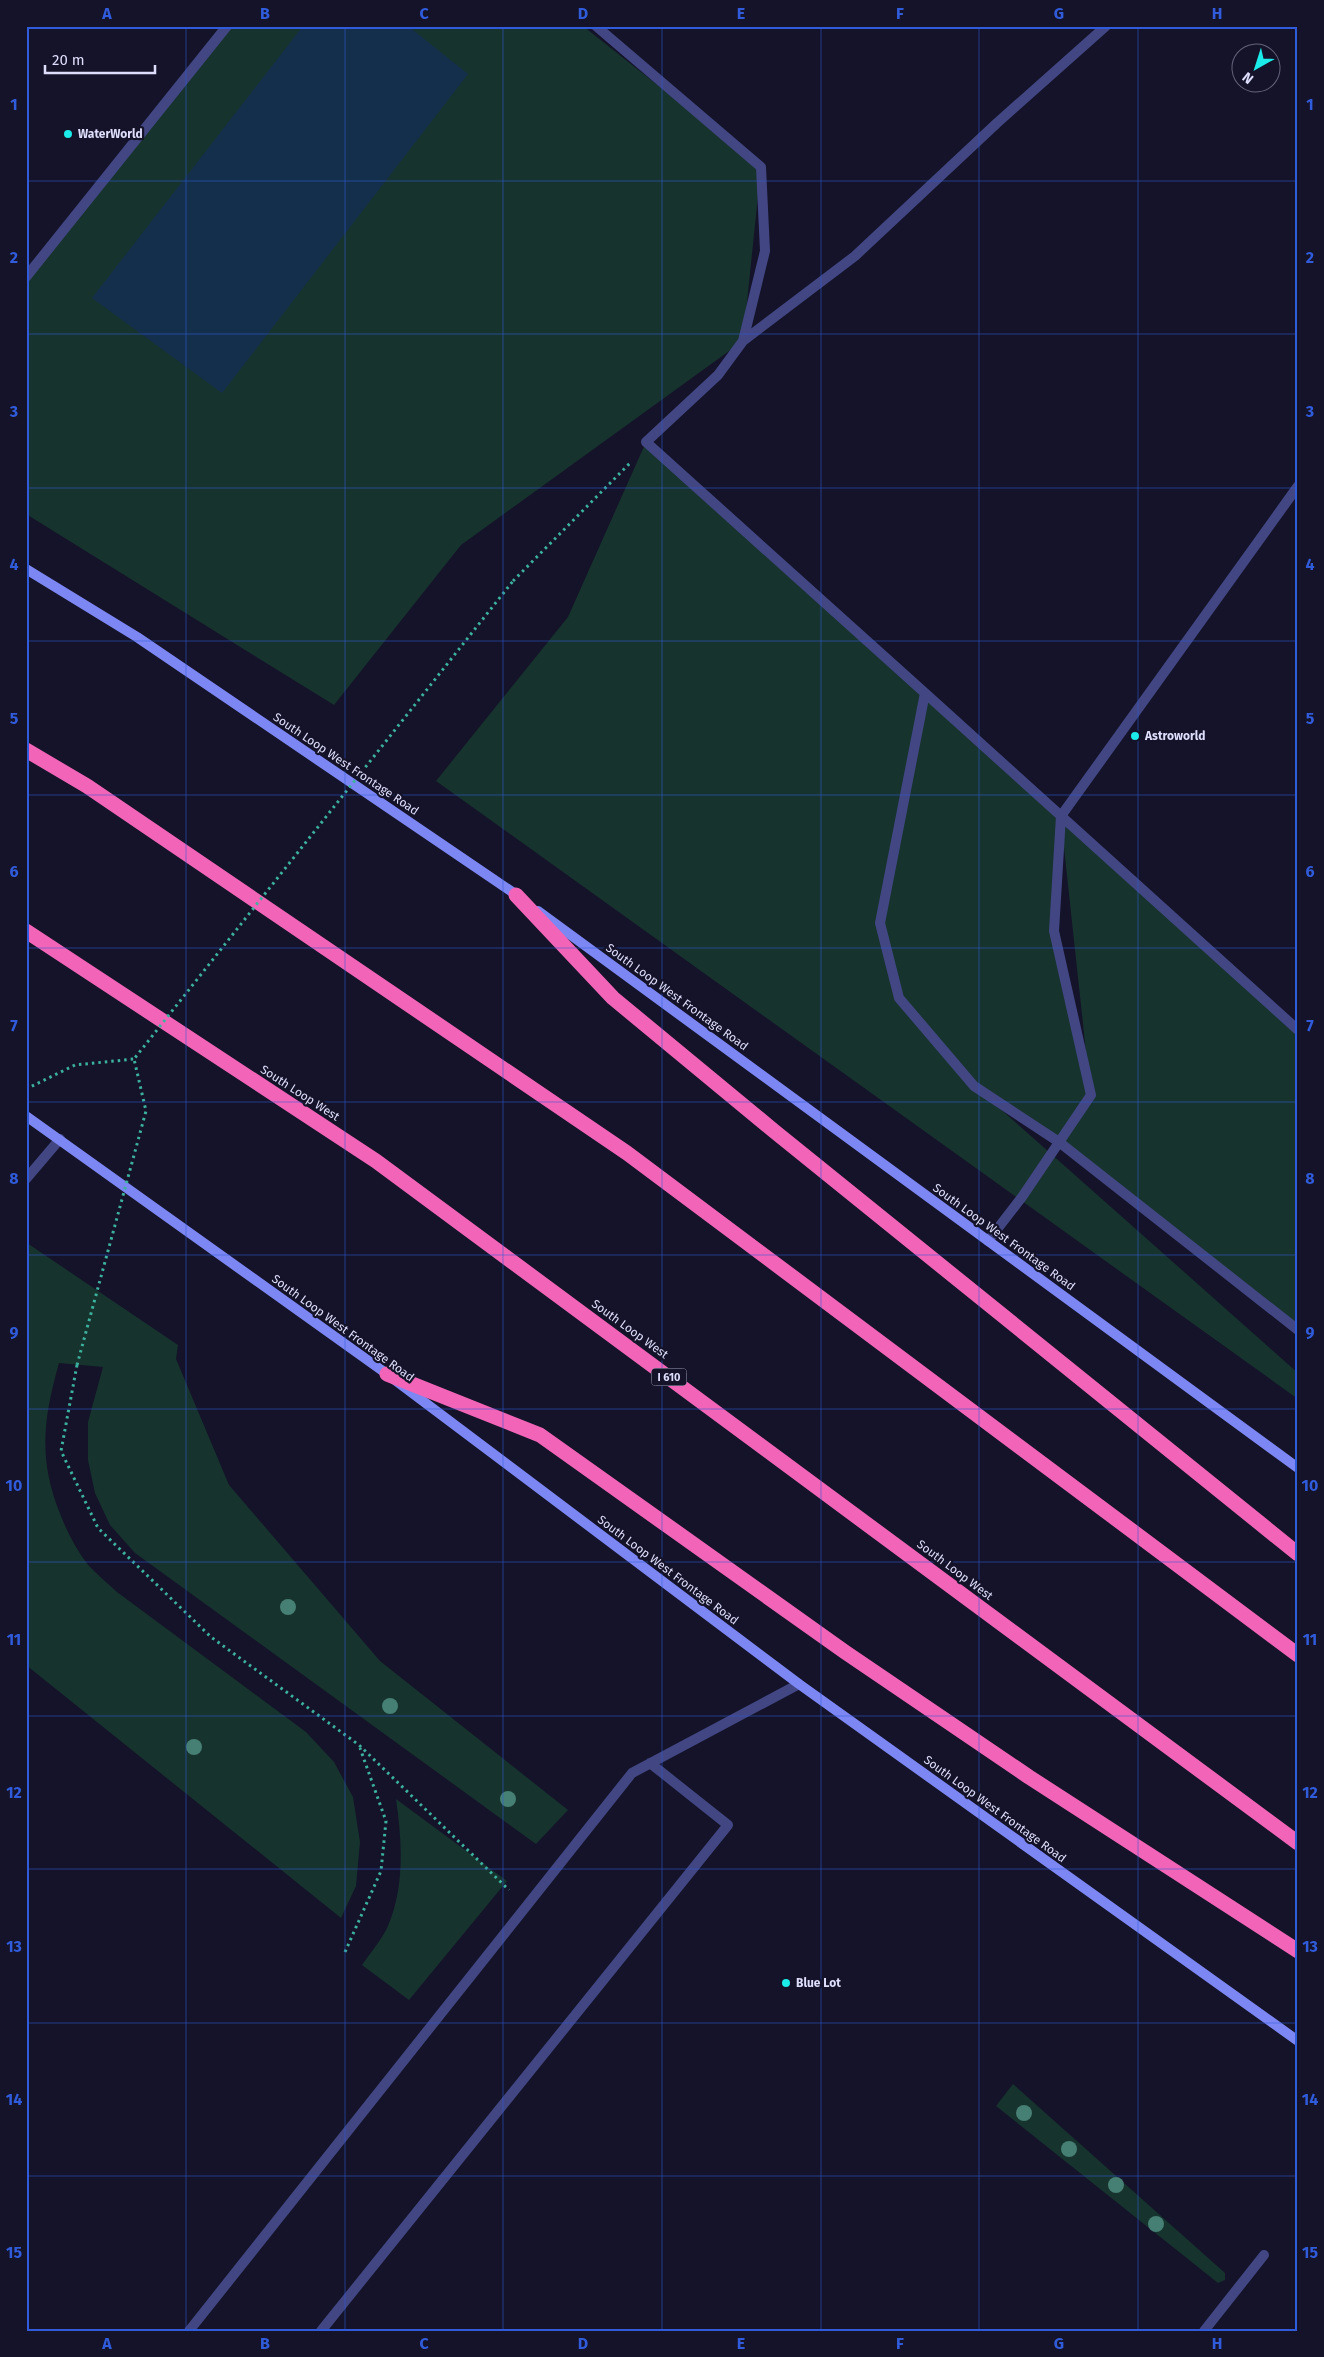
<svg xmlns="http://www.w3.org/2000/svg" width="1324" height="2357" viewBox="0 0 1324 2357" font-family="'Fira Sans',sans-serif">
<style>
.green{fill:#17332e;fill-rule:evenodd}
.water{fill:#142f4c}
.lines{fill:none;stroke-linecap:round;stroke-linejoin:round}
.path{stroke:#3cb29e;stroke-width:3;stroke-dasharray:2.5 4;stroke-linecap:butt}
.service{stroke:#424784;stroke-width:10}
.secondary{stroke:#7d87f4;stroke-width:10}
.motorway{stroke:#f264b7;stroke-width:15}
.path-bridge{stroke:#3cb29e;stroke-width:3;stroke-dasharray:2.5 4;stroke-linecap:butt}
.tree{fill:#467f74}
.grid{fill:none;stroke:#305cdc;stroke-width:1;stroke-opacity:0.55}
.poi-dot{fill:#1bebe9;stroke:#141329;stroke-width:2}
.labels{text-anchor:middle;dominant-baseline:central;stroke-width:4.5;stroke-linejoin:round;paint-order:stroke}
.shield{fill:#141329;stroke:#a1a1bd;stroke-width:1}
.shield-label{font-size:11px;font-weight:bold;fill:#dedefc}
.poi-label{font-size:12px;font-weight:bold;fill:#dedefc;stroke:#141329;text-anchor:start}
.street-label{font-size:12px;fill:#dedefc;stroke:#141329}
.neatline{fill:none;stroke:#305cdc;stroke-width:2}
.grid-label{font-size:16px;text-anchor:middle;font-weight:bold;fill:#305cdc}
</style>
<rect width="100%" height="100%" fill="#141329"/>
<!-- green -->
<path class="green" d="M227 26H583L761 167 743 341 461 545 334 705 26 514V277Z
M646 442 1298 1030V1330L1059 1142 978 1089 1298 1373V1399L436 781 568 617ZM1061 820 1090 1089 1054 931Z
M27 1243 178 1345 176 1359 229 1485 380 1661 568 1810 536 1844 135 1553 110 1525 95 1493 88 1460V1422L103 1367 59 1363C43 1420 38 1460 61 1516 68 1534 77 1551 89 1566 98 1575 108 1584 117 1592L306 1732 334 1762 353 1797 360 1842 356 1886 341 1918 26 1665Z
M396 1799 507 1881 409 2000 362 1965C371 1952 382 1939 388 1926 405 1886 402 1840 396 1799Z
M1013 2084 1225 2273V2280L1218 2283 996 2106Z"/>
<!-- water -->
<path class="water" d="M303 26H408L468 74 222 393 92 298Z"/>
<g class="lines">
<!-- path -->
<path class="path" d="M513 581 632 461
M26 1089 75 1065 134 1059
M77 1365 61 1451 98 1528 211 1637 359 1745 509 1890
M345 1952 381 1871 386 1821 360 1748"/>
<!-- service -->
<path class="service" d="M596 26 761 167 765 251 743 341 718 375 646 442 925 693 880 923 899 998 974 1086 1059 1142 1298 1330
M26 277 227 26
M743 341 855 256 997 123 1106 26
M925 693 1298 1030
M26 1179 60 1139
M988 1241 1022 1197 1091 1095 1054 931 1061 816 1298 486
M189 2331 632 1773 799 1684
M321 2331 728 1825 650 1763
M1204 2331 1264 2255"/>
<!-- secondary -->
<path class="secondary" d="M26 569 137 637 521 898
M538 911 1298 1468
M26 1116 387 1374 799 1684 1298 2041"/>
<!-- motorway -->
<path class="motorway" d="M26 750 87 786 627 1153 1298 1655
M516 895 613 998 774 1131 1298 1554
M26 931 376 1161 1298 1843
M387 1374 540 1435 845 1652 1029 1777 1298 1951"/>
<!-- path-bridge -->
<path class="path-bridge" d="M77 1365 146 1111 134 1059 513 581"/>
</g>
<!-- trees -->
<g class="tree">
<circle cx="288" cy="1607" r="8"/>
<circle cx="390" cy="1706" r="8"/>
<circle cx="194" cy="1747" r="8"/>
<circle cx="508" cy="1799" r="8"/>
<circle cx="1024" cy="2113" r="8"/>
<circle cx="1069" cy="2149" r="8"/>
<circle cx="1116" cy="2185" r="8"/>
<circle cx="1156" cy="2224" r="8"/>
</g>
<!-- grid -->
<path class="grid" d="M186 26V2331M345 26V2331M503 26V2331M662 26V2331M821 26V2331M979 26V2331M1138 26V2331M26 181H1298M26 334H1298M26 488H1298M26 641H1298M26 795H1298M26 948H1298M26 1102H1298M26 1255H1298M26 1409H1298M26 1562H1298M26 1716H1298M26 1869H1298M26 2023H1298M26 2176H1298"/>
<!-- markers -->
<g class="poi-dot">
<circle cx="68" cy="134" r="5"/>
<circle cx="1135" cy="736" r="5"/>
<circle cx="786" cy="1983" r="5"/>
</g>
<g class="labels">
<!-- shield labels -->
<rect class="shield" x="651.5" y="1368.5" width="35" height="17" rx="4"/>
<g class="shield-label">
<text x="669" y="1377">I 610</text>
</g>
<!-- poi labels -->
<g class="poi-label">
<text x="78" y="134">WaterWorld</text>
<text x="1145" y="736">Astroworld</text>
<text x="796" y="1983">Blue Lot</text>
</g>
<!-- street labels -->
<g class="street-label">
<text transform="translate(346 764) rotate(34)">South Loop West Frontage Road</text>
<text transform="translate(677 997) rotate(36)">South Loop West Frontage Road</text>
<text transform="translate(300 1093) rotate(33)">South Loop West</text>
<text transform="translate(1004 1237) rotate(36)">South Loop West Frontage Road</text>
<text transform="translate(343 1328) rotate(36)">South Loop West Frontage Road</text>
<text transform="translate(630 1329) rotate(36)">South Loop West</text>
<text transform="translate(668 1570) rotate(37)">South Loop West Frontage Road</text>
<text transform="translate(955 1570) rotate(37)">South Loop West</text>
<text transform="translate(995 1809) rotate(36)">South Loop West Frontage Road</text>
</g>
</g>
<!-- border -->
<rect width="1324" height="2357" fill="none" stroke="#141329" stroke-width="55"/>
<!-- north arrow -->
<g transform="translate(1256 68) rotate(219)"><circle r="24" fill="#141329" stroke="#65647d"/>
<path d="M0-4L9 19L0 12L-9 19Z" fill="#1bebe9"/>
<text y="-8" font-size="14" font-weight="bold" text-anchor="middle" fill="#dedefc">N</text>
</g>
<!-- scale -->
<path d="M45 65v8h110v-8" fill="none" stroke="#dedefc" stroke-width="2.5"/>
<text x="52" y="65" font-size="15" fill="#dedefc" stroke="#141329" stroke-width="4" paint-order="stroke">20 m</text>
<rect x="28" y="28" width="1268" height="2302" class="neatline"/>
<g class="grid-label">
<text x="107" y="19">A</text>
<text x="265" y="19">B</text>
<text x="424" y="19">C</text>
<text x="583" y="19">D</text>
<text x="741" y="19">E</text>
<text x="900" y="19">F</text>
<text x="1059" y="19">G</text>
<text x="1217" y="19">H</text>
<text x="14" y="110">1</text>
<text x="1310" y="110">1</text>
<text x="14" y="263">2</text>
<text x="1310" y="263">2</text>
<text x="14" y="417">3</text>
<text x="1310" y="417">3</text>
<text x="14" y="570">4</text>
<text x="1310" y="570">4</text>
<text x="14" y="724">5</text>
<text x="1310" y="724">5</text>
<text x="14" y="877">6</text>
<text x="1310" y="877">6</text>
<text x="14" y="1031">7</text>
<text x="1310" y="1031">7</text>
<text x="14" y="1184">8</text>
<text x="1310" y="1184">8</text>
<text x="14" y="1338">9</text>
<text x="1310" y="1338">9</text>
<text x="14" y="1491">10</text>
<text x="1310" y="1491">10</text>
<text x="14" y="1645">11</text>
<text x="1310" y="1645">11</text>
<text x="14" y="1798">12</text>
<text x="1310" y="1798">12</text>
<text x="14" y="1952">13</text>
<text x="1310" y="1952">13</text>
<text x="14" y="2105">14</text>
<text x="1310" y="2105">14</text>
<text x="14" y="2258">15</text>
<text x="1310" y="2258">15</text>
<text x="107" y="2349">A</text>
<text x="265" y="2349">B</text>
<text x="424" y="2349">C</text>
<text x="583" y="2349">D</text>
<text x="741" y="2349">E</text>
<text x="900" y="2349">F</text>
<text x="1059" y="2349">G</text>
<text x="1217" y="2349">H</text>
</g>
</svg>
